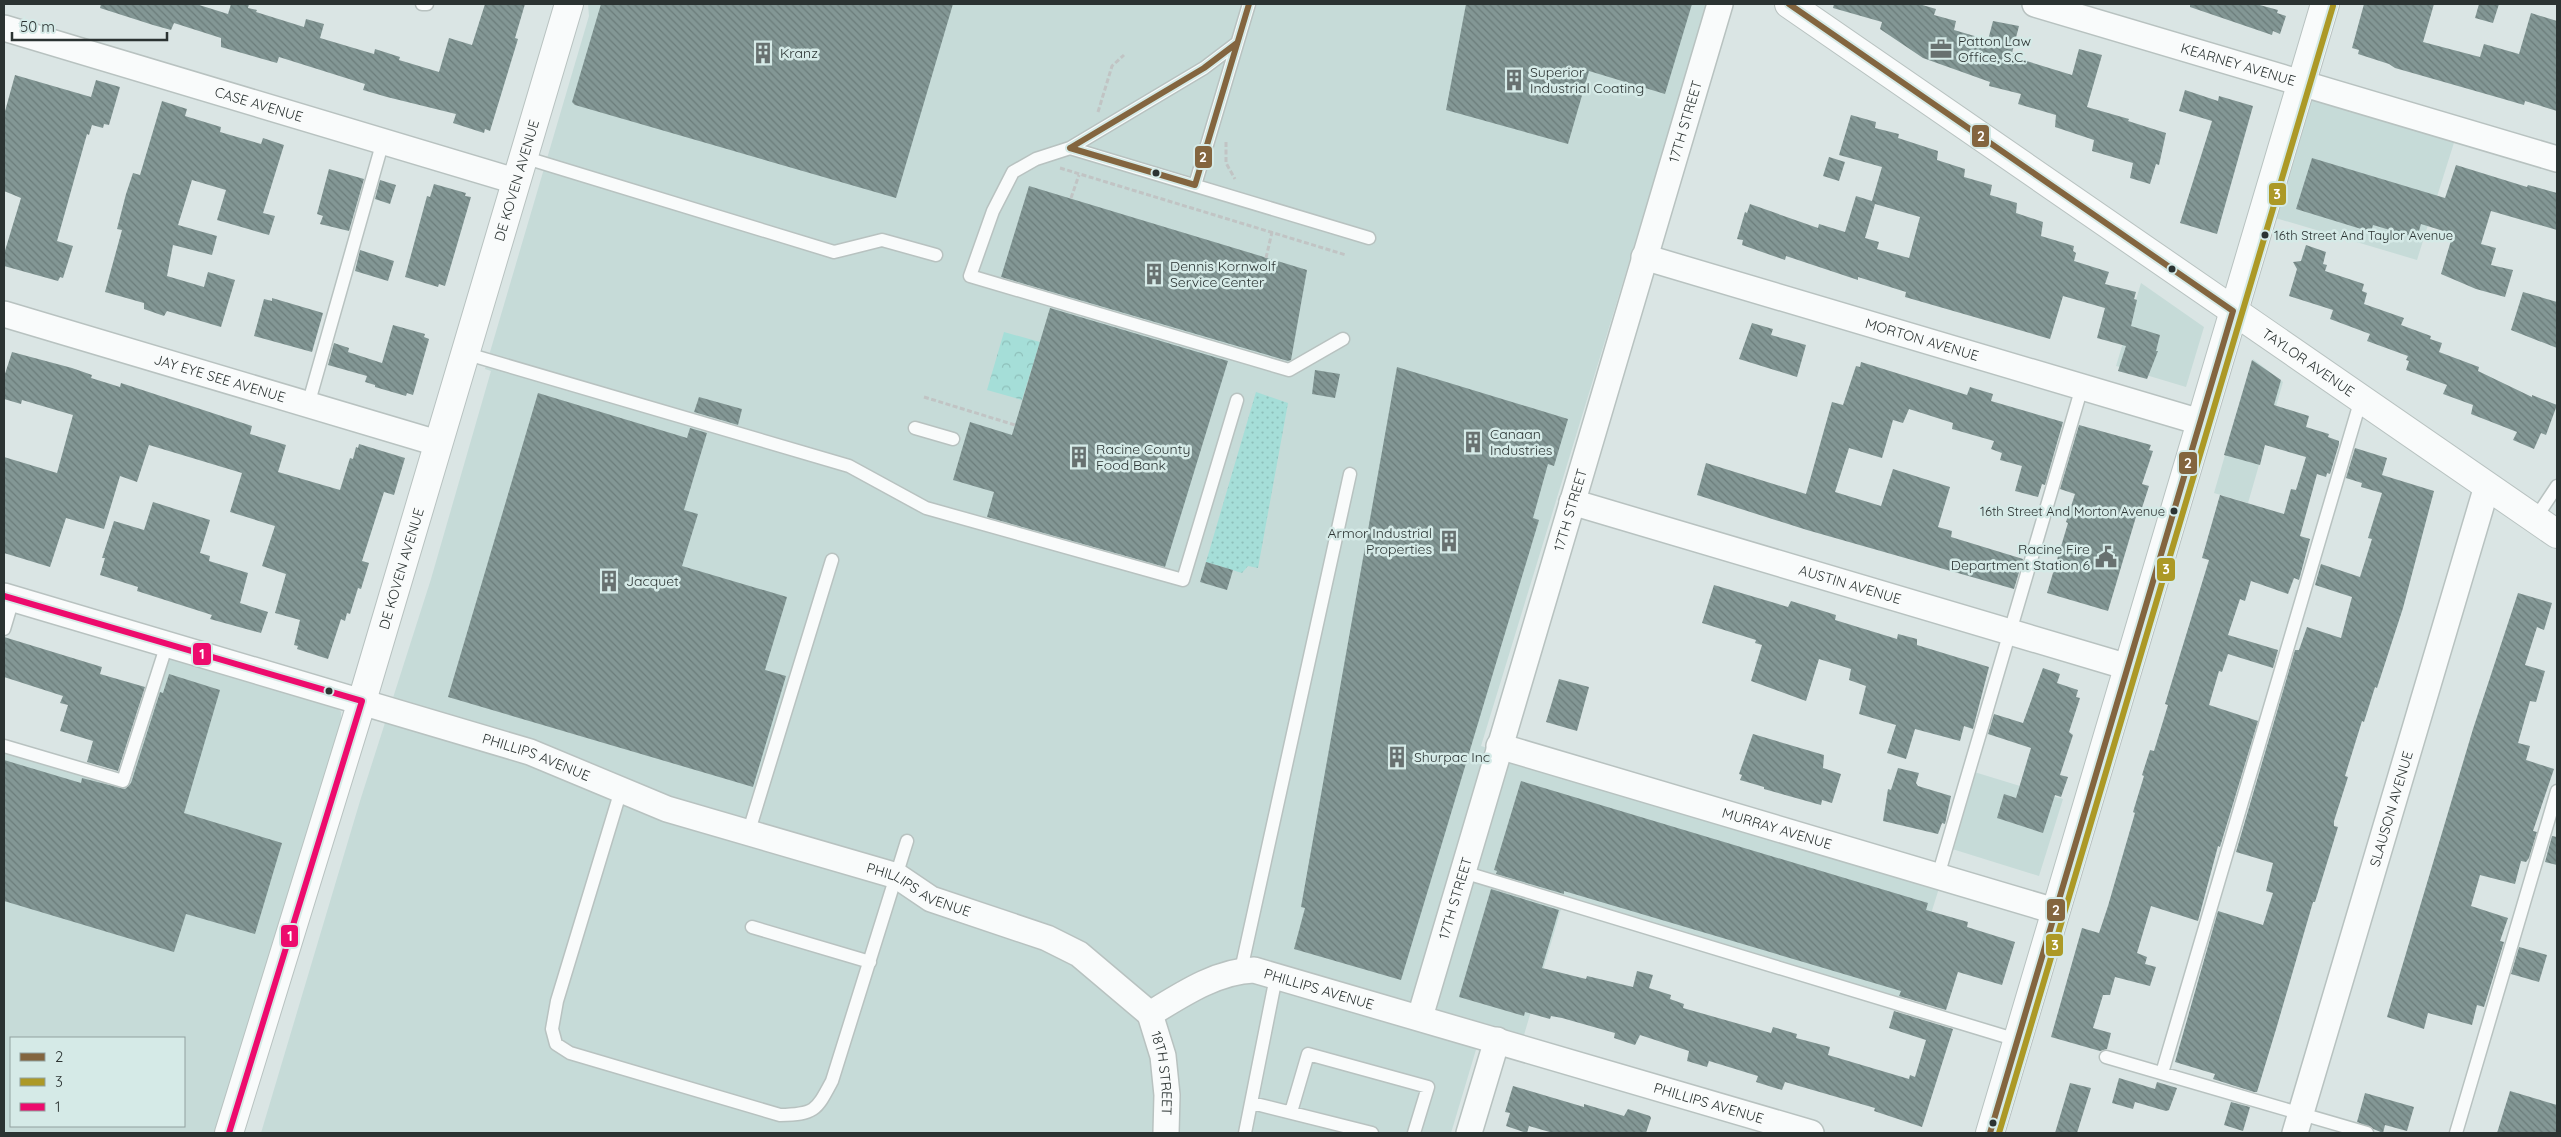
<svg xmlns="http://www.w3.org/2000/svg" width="2561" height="1137" viewBox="0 0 2561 1137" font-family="Quicksand,sans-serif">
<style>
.built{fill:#c6dbd8;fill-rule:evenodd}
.park{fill:url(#park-crowns)}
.garden{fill:url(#garden-dots)}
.building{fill:url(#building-back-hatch);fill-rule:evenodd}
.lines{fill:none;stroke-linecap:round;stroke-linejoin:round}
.service-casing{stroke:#b8c2c0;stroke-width:15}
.minor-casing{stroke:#b8c2c0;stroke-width:28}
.tertiary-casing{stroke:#b8c2c0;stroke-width:30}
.path{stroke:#c1c4c4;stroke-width:3;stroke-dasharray:5 2.5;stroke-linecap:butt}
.service{stroke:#f9fbfb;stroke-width:12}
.minor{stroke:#f9fbfb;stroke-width:25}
.tertiary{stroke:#f9fbfb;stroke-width:28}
.bus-1-casing{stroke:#d5eae7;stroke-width:10}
.bus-2-casing{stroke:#d5eae7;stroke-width:10}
.bus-3-casing{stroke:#d5eae7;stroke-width:10}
.bus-1{stroke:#83653f;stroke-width:6}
.bus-2{stroke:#ac9926;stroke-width:6}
.bus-3{stroke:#ed0b6d;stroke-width:6}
.bus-dot{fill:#2b3332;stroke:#d5eae7;stroke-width:2}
.labels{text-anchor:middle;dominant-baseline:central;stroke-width:5;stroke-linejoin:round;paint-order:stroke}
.bus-label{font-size:13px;fill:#2b3332;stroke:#d5eae7;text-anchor:start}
.poi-label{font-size:14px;fill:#2b3332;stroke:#d5eae7;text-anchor:start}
.street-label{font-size:14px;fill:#2b3332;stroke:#d5eae7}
.line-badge{stroke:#d5eae7;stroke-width:2}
.badge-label{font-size:14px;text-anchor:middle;font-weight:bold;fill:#fff}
</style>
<defs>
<pattern id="park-crowns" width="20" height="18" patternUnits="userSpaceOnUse" patternTransform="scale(1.25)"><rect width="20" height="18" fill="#a5ded8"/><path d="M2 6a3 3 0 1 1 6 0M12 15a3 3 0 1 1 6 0" fill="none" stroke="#8ebfba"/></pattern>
<pattern id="garden-dots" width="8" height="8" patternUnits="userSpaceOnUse" patternTransform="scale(1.25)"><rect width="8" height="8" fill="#a5ded8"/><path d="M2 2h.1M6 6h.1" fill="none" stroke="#8ebfba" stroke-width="1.8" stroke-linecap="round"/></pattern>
<pattern id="building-back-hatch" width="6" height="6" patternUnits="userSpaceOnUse" patternTransform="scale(1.25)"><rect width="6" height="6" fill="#839795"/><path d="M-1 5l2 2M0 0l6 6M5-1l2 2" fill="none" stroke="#6b7c7a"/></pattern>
</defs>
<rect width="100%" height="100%" fill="#dae5e4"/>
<!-- built -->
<path class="built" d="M588 4H1708L1481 746 1940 885 1904 1000 1564 899 1524 1035 1484 1023 1451 1133H261L360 801 431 579 491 371 485 369 589 16Z
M2301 83 2458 130 2417 260 2262 214Z
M2141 283 2204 327 2186 387 2116 366Z
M2253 359 2283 382 2248 503 2214 493Z
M168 654 335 705 341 712V722L217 1133H4V751L127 787ZM11 1038H184V1126H11Z
M1971 771 2063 799 2039 876 1949 848Z"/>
<!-- park -->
<path class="park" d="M1004 332 1040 342 1022 400 987 390Z"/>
<!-- garden -->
<path class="garden" d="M1256 392 1288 403 1258 568 1248 566 1242 573 1206 562Z"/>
<!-- building -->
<path class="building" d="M101 4H196L228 14 231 4H249L248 8 257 10 256 12 304 27 306 19 324 24 320 38 374 54 375 49 400 57 399 60 439 72 449 38 472 45 485 4H525L515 38 518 39 490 131 485 129 484 133 453 123 456 114 387 97 363 90 365 84 279 57 277 63 221 47V38L174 23 171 30 153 25 100 8Z
M601 4H953L896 198 575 105 572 102Z
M1466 4H1692L1665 94 1589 71 1568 144 1446 110Z
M1834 4H1919L1936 9 1934 15 1956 21 1954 30 1988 40 1993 21 2019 26 2012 53 2018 54 2017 58 2072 75 2079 49 2102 55 2087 107 2129 119 2128 121 2166 133 2159 165 2156 164 2150 184 2130 178 2133 163 2092 151 2094 140 2055 127 2056 115 2018 104 2021 94 1989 86 1990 82 1923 58 1880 29 1882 22 1833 8Z
M2190 4H2256L2278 10 2277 13 2286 16 2280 34 2273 31 2272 35 2190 7Z
M2364 4H2434L2423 42 2480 57 2484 44 2519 54 2531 13 2557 21V111L2525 101 2524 105 2500 98 2395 68 2389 64 2358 54 2359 50 2352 48Z
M2479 4H2499L2493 23 2475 18Z
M15 75 91 97 96 80 120 87 109 125 104 124 103 128 92 125 89 135 87 134 57 241 73 246 63 278 60 277 58 281 4 266V254L21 198 4 191V115Z
M2185 90 2218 101 2219 96 2253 106 2217 234 2180 223 2212 121 2179 111Z
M162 101 187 109 185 116 221 127 220 132 261 144 263 138 284 145 263 213 275 216 269 235 217 220 226 190 192 180 178 225 217 236 212 255 173 245 167 276 204 287 208 272 235 280 221 327 167 311 164 316 144 309V303L105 292 122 230 117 229 126 194 133 173 140 175Z
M1851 115 1876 122 1875 128 1899 134 1898 138 1938 151 1937 160 1965 169 1964 177 1992 185 1990 195 2017 203 2016 213 2043 222 2041 236 2074 246 2073 251 2076 253 2074 261 2109 272 2105 284 2136 292 2134 299 2137 300 2131 326 2160 335 2156 351H2158L2147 379 2118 371 2126 346 2097 338 2105 308 2063 296 2050 339 1905 297 1906 292 1858 277V280L1786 256 1785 260 1742 245 1743 240 1737 239 1745 212 1747 213 1750 204 1818 228 1819 224 1845 232 1856 196 1872 201 1882 167 1839 155ZM1875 204 1920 217 1909 258 1877 249 1879 242 1865 238Z
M1829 157 1845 162 1839 181 1823 176Z
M2312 158 2445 198 2456 165 2527 187 2528 185 2557 193V230L2491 211 2481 244 2496 248 2491 265 2513 270 2505 297 2476 289 2441 274 2453 234 2421 224 2417 238 2373 225 2371 232 2296 209Z
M329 169 364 179 349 231 320 224 323 216 317 214Z
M380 180 396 185 390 204 375 199Z
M434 184 466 193 465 196 471 197 445 286 439 284 438 287 405 277 427 196 430 197Z
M1029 186 1307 270 1291 360 1288 361 1001 277Z
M2306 245 2326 252 2323 264 2327 265 2325 271 2364 284 2362 291 2367 293 2364 304 2404 318 2401 325 2431 336 2430 339 2442 343 2439 352 2479 367 2478 371 2532 397V395L2557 405 2546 435 2541 433 2534 449 2513 440 2517 432 2471 414 2473 405 2443 394 2447 385 2406 370 2409 361 2406 360 2408 356 2367 341 2370 334 2330 319 2333 310 2289 296 2297 269 2293 262 2301 261Z
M360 250 394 261 388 281 355 271Z
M2523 292 2557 302V348L2511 330Z
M272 298 323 313 312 352 254 336 264 299 272 301Z
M1050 308 1228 361 1165 567 987 517 994 492 953 480 970 422 1012 435Z
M1752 323 1773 329 1771 335 1806 345 1797 377 1739 359Z
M393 325 425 334 424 337 429 339 413 395 407 393 406 396 375 387V385L365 382 367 376 328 365 334 343 349 348 348 352 382 363Z
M12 352 72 368 92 375 91 378 120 387 121 383 252 426 250 434 286 445 278 472 340 490 350 458 353 459 356 447 358 448 359 444 405 458 394 495 384 492 362 561 369 563 361 589 358 588 350 614 347 613 345 621 341 619 328 659 297 649 298 646 294 645 300 620 275 613 286 574 262 566 275 526 230 512 242 473 149 445 137 482 120 476 104 529 66 518 50 567 4 553V457L57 473 73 415 22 400 21 404 4 399V377Z
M2252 360 2281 380 2274 405 2309 416 2306 427 2329 434 2328 437 2339 441V444L2330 474 2327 473 2326 477 2317 474 2300 536 2310 539 2299 580 2294 578 2288 594 2251 581 2245 601 2240 599 2228 635 2278 650 2273 668 2228 654 2222 672 2219 671 2209 705 2258 721 2220 847 2218 846 2198 921 2151 906 2137 953 2147 957 2145 964 2156 967 2150 986 2115 977 2110 995H2103L2093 1028 2111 1033 2107 1049 2100 1051 2051 1037 2082 928 2099 933 2108 906 2135 813 2133 812 2144 776 2142 775 2150 750 2154 751 2168 705 2165 704 2209 560 2202 558 2220 495 2284 514 2291 489 2296 490 2306 457 2265 445 2260 465 2224 455Z
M1861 362 1967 395 1970 387 1993 394 1991 401 2063 422 2045 485 2042 484 2038 497 2015 491 2022 466 2000 460 2002 453 1991 449 1994 441 1952 429 1953 423 1909 409 1903 423 1893 420 1882 458 1849 448 1835 492 1881 506 1893 469 1950 487 1938 527 1952 531 1951 537 2023 559 2014 589 1807 530 1697 495 1706 463 1806 494 1832 402 1843 405 1856 366 1860 367Z
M1397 367 1568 419 1554 466 1548 464 1533 518 1539 520 1401 980 1294 949 1305 908 1301 907Z
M1315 370 1340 374 1335 398 1312 394Z
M538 393 687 438 690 428 707 433 684 510 698 514 682 566 787 597 765 670 786 676 753 787 448 697Z
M699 397 742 409 738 425 694 412Z
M2079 425 2151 445 2149 450 2153 451 2142 484 2149 486 2141 511 2138 510 2108 611 2047 593 2068 523 2066 522 2075 494 2060 489Z
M2355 448 2387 458 2382 475 2434 491 2403 608 2377 688 2375 687 2364 722 2362 721 2345 776 2348 777 2334 821V826L2338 827 2315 902H2313L2277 1026 2257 1092H2254L2213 1079 2215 1074 2175 1062 2218 911 2263 925 2273 893 2266 891 2273 863 2236 852 2295 650H2299L2307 627 2341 638 2352 597 2315 585 2321 564 2360 577 2372 539 2368 538 2382 493 2361 487 2362 483 2346 478Z
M153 502 210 520 200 553 210 556 209 561 248 573 240 603 268 612 261 633 210 619 212 615 137 591 138 587 100 575 105 558H102L114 521 144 530Z
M1206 562 1233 570 1227 590 1200 582Z
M1714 585 1788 607 1791 601 1836 615 1835 620 1897 639 1898 634 1917 639V645L1989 667 1973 729 1964 726 1960 741 1915 729 1906 759 1887 753 1896 725 1859 714 1866 686 1849 680 1851 669 1819 659 1806 701 1751 681 1762 645 1755 643 1756 640 1702 623Z
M2518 593 2552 603 2544 630 2537 627 2525 665 2545 671 2536 702 2530 701 2518 743 2530 746 2526 760 2554 769 2533 831 2537 832 2529 858 2526 862 2521 861 2515 884 2480 875 2471 906 2508 918 2500 941 2504 942 2484 1007 2477 1005 2472 1025 2428 1013 2424 1029 2387 1017 2473 729Z
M4 637 102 667 100 674 145 687 118 771 87 762 93 741 60 731 68 705 60 703 63 696 4 677Z
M2043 668 2060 674 2057 683 2078 690 2076 697 2080 698 2069 732 2073 735 2060 775 2068 777 2061 797 2055 795 2043 833 1997 818 2004 794 2016 798 2031 748 1988 734 1994 714 2023 723Z
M169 674 220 690 184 813 282 843 255 934 186 914 174 952 4 901V760L81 783 82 778 125 789 131 783 160 692 163 693Z
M1559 679 1589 687 1577 731 1546 722Z
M1753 734 1824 755 1823 768 1841 774 1832 803 1822 800 1821 805 1764 789V787L1740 780 1742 775 1739 774Z
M1898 768 1919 773 1916 783 1918 786 1951 796 1945 824 1942 823 1938 834 1883 821 1888 789 1891 790Z
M1521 781 1928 903 1926 910 1968 922 1967 927 2015 942 2002 985 1958 972 1946 1010 1899 996 1901 991 1564 891V894L1496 874 1497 871 1494 870Z
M2552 836 2557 837V865L2545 862Z
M1491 889 1559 910 1542 968 1586 979 1587 976 1633 987 1637 971 1653 975 1649 988 1671 995 1670 999 1684 1004 1683 1008 1771 1033 1773 1027 1797 1034 1796 1038 1830 1047 1828 1055 1909 1079 1910 1075 1915 1077 1926 1040 1889 1028 1894 1011 1953 1029 1922 1127 1874 1111 1875 1108 1785 1082 1782 1090 1756 1082 1758 1076 1709 1061 1707 1067 1687 1061 1689 1051 1640 1035 1635 1045 1614 1038 1615 1033 1562 1018 1551 1016 1550 1019 1525 1012 1524 1016 1459 997Z
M2519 947 2547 955 2539 982 2511 974Z
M2119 1078 2155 1089 2157 1082 2177 1088 2169 1110 2166 1111 2135 1102 2133 1109 2112 1103Z
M2070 1083 2091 1088 2077 1133H2055Z
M1513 1086 1584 1107V1104L1624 1116 1628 1109 1650 1116 1651 1118 1646 1133H1553L1529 1126 1527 1133 1506 1126 1510 1113 1505 1112Z
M2510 1091 2557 1105V1133H2497Z
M2365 1093 2414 1107 2407 1131 2385 1125 2383 1133 2357 1122Z
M2231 1102 2250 1107 2243 1131 2224 1125Z"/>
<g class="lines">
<!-- service casing -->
<g class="service-casing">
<path id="service" d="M422 4H427
M1237 43 1204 68 1070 148 1036 159 1013 172 993 211 970 276 1289 370 1343 339
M1070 148 1369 238
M523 157 834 252 882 240 936 255
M1195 185 1249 4
M464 353 849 466 926 508 1183 580 1237 400
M308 405 383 141
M915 428 953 439
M2535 519 2557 486
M4 629 13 599
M4 746 123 781 167 644
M621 790 557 1001 552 1029 556 1044 570 1053 780 1115C815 1114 816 1111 832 1081L907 841
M748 834 832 560
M1463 872 2017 1040
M1938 876 2082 387
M752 927 870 962
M1241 970 1350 474
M2106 1057 2367 1133
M2162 1073 2361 399
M1252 1103 1372 1133
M1291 1112 1308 1054 1428 1087 1414 1133
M1245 1133 1276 977
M2456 1133 2557 791"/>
</g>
<!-- minor casing -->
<g class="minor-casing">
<g id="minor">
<path id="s1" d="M2035 4 2557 159"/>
<path id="s2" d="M4 28 515 181"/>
<path id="s3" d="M1644 257 2200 422"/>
<path id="s4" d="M4 314 437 443"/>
<path id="s5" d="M1572 502 2128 667"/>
<path id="s6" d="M4 596 530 752 667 809 897 876 931 899 1047 938 1079 954 1150 1014"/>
<path id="s7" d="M1499 746 2055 911"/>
<path id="s8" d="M1150 1014C1181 995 1217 971 1254 970L1811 1133"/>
<path id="s9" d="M1150 1014 1163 1056 1167 1095 1166 1133"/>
<path id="s10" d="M1420 1017 1720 4"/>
<path d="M1469 1133 1497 1040"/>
<path id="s11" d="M2295 1133 2487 486"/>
</g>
</g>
<!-- tertiary casing -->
<g class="tertiary-casing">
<g id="tertiary">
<path id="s12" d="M1789 4 2557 534"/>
<path id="s13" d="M229 1133 362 701 569 4"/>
<path d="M1990 1133 2325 4"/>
</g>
</g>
<!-- path -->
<path class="path" d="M1098 112 1112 66 1124 55
M1226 142V163L1235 179
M1060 168 1346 255
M1071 198 1079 175
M1266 258 1272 232
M924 397 1015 425"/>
<!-- service -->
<use href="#service" class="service"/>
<!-- minor -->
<use href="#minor" class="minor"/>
<!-- tertiary -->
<use href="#tertiary" class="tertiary"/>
<!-- bus-1 casing -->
<g class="bus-1-casing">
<path id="bus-1" d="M1789 4 2233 311 1990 1133
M1070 148 1195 185 1249 4
M1070 148 1204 68 1237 43"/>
</g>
<!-- bus-2 casing -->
<g class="bus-2-casing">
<path id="bus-2" d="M1999 1133 2333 6"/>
</g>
<!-- bus-3 casing -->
<g class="bus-3-casing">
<path id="bus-3" d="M4 596 362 701 229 1133"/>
</g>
<!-- bus-1 -->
<use href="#bus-1" class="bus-1"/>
<!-- bus-2 -->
<use href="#bus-2" class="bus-2"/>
<!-- bus-3 -->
<use href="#bus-3" class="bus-3"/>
</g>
<!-- icons -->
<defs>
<g id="office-bare" transform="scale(1.725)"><path d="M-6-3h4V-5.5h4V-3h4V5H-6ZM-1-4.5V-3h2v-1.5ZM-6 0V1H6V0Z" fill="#687170" stroke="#d5eae7" stroke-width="2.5" paint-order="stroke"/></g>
<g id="building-bare" transform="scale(1.725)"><path d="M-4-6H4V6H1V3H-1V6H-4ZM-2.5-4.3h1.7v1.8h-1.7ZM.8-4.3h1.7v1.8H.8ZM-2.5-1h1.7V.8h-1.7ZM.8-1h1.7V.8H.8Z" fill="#687170" stroke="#d5eae7" stroke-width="2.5" paint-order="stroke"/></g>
<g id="civic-bare" transform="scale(1.725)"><path d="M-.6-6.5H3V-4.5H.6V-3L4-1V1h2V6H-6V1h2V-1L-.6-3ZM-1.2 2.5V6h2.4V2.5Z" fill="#687170" stroke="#d5eae7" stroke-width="2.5" paint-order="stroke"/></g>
</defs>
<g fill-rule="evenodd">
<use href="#office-bare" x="1941" y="49"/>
<use href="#building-bare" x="763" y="53"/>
<use href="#building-bare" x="1514" y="80"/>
<use href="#building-bare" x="1154" y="274"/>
<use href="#building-bare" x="1473" y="442"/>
<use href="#building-bare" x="1079" y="457"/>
<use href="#building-bare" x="1449" y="541"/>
<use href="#civic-bare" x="2106" y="557"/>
<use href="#building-bare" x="609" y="581"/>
<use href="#building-bare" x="1397" y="757"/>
</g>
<!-- markers -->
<g class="bus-dot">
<circle cx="1156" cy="173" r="4.5"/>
<circle cx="2265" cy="235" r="4.5"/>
<circle cx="2172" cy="269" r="4.5"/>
<circle cx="2174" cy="511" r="4.5"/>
<circle cx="329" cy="691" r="4.5"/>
<circle cx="1993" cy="1123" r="4.5"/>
</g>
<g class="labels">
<!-- bus labels -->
<g class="bus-label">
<text x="2274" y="235">16th Street And Taylor Avenue</text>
<text x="2165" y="511" text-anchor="end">16th Street And Morton Avenue</text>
</g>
<!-- poi labels -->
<g class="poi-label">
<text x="1958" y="41">Patton Law<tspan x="1958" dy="16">Office, S.C.</tspan></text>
<text x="780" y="53">Kranz</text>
<text x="1530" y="72">Superior<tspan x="1530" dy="16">Industrial Coating</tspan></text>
<text x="1170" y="266">Dennis Kornwolf<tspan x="1170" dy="16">Service Center</tspan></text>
<text x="1490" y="434">Canaan<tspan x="1490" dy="16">Industries</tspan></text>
<text x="1096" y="449">Racine County<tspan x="1096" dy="16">Food Bank</tspan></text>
<text x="1432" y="533" text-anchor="end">Armor Industrial<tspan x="1432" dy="16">Properties</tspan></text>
<text x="2090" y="549" text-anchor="end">Racine Fire<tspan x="2090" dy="16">Department Station 6</tspan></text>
<text x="626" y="581">Jacquet</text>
<text x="1414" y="757">Shurpac Inc</text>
</g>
<!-- street labels -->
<g class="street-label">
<text stroke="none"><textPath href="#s1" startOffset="212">KEARNEY AVENUE</textPath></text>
<text stroke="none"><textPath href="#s2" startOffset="266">CASE AVENUE</textPath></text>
<text stroke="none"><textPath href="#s10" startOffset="934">17TH STREET</textPath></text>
<text stroke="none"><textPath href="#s13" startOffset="995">DE KOVEN AVENUE</textPath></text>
<text stroke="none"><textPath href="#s3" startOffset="290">MORTON AVENUE</textPath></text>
<text stroke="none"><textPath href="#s12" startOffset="631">TAYLOR AVENUE</textPath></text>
<text stroke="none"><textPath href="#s4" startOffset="225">JAY EYE SEE AVENUE</textPath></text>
<text stroke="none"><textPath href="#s10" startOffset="529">17TH STREET</textPath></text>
<text stroke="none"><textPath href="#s13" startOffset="590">DE KOVEN AVENUE</textPath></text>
<text stroke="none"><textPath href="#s5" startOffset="290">AUSTIN AVENUE</textPath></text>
<text stroke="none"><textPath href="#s6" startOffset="556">PHILLIPS AVENUE</textPath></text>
<text stroke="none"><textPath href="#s11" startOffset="338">SLAUSON AVENUE</textPath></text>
<text stroke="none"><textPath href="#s7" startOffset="290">MURRAY AVENUE</textPath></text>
<text stroke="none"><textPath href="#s6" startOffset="962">PHILLIPS AVENUE</textPath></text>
<text stroke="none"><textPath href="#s10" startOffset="124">17TH STREET</textPath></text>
<text stroke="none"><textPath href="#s8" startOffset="182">PHILLIPS AVENUE</textPath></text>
<text stroke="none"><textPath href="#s9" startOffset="61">18TH STREET</textPath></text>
<text stroke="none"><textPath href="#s8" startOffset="588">PHILLIPS AVENUE</textPath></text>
</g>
</g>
<g class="line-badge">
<rect x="1971" y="124" width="19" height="24" rx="5" fill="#83653f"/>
<rect x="1194" y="145" width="19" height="24" rx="5" fill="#83653f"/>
<rect x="2268" y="182" width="19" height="24" rx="5" fill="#ac9926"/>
<rect x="2178" y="451" width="20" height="24" rx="5" fill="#83653f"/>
<rect x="2156" y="557" width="20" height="25" rx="5" fill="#ac9926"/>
<rect x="192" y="642" width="20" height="24" rx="5" fill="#ed0b6d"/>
<rect x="2046" y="898" width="20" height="24" rx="5" fill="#83653f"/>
<rect x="280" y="924" width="19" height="24" rx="5" fill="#ed0b6d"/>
<rect x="2045" y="933" width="19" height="24" rx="5" fill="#ac9926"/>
</g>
<g class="badge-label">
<text x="1981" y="141">2</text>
<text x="1203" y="162">2</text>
<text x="2277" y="199">3</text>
<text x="2188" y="468">2</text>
<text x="2166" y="574">3</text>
<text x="202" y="659">1</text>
<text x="2056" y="915">2</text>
<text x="290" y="941">1</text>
<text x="2055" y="950">3</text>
</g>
<!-- border -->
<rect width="2561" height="1137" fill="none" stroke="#2b3332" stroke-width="10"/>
<!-- legend -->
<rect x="10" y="1037" width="175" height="90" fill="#d5eae7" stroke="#91a19f"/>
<rect x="20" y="1053" width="25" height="8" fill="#83653f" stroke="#91a19f"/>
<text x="55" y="1062" font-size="15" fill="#2b3332">2</text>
<rect x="20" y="1078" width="25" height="8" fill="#ac9926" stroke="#91a19f"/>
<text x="55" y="1087" font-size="15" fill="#2b3332">3</text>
<rect x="20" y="1103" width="25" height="8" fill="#ed0b6d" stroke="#91a19f"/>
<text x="55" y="1112" font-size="15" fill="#2b3332">1</text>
<!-- scale -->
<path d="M12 32v8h155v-8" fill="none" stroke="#2b3332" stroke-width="2.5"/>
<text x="20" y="32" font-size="15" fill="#2b3332" stroke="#d5eae7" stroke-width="4" paint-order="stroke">50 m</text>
</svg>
